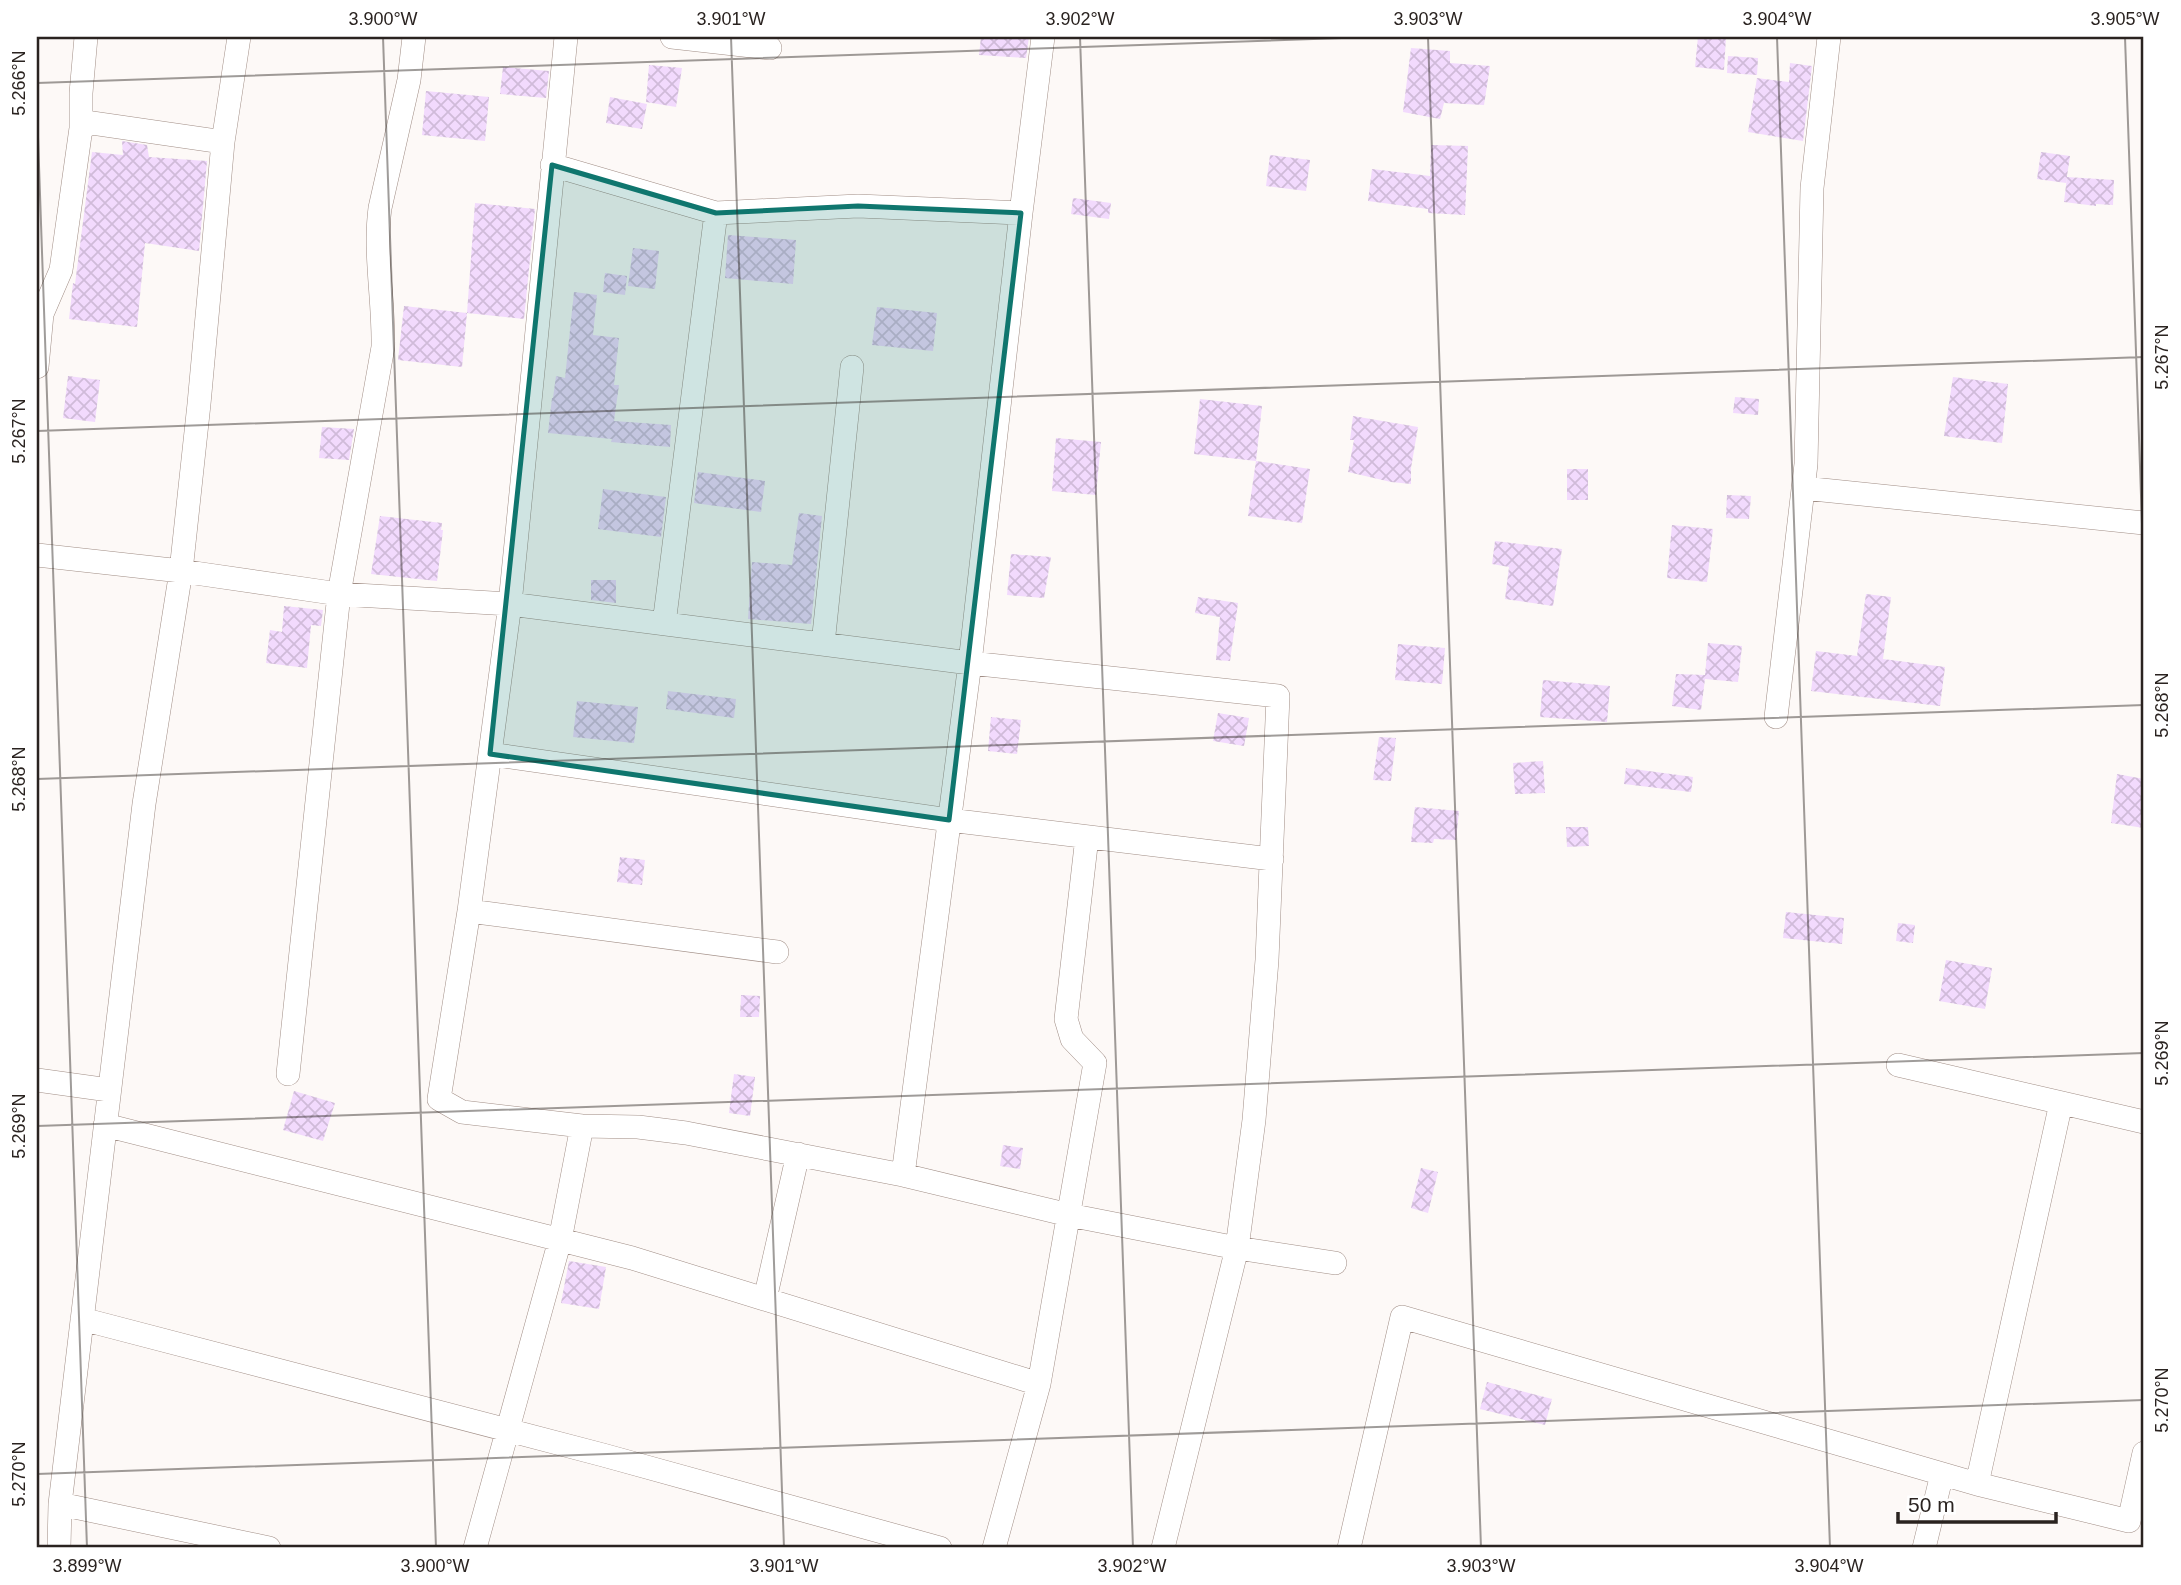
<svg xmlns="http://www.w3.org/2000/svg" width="2181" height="1585" viewBox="0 0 2181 1585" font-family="Arial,sans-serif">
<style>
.building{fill:url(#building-cross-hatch)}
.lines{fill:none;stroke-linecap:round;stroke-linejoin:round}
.minor-casing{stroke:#a18e86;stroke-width:24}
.minor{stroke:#fff;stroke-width:23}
.marked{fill:#0f766e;fill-opacity:0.2;stroke:#0f766e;stroke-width:5;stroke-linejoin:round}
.ticks{fill:none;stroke:#2a2320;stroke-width:2;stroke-opacity:0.45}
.neatline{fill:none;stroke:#2a2320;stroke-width:2.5}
.ticks-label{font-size:18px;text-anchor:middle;fill:#2a2320}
</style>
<defs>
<pattern id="building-cross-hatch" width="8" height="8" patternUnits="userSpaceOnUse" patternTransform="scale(1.75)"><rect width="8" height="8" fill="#f2dafd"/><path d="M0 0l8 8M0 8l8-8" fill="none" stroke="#d0bbd9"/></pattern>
</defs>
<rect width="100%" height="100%" fill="#fdf9f7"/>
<!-- building -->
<path class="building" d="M981 37H1029L1026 58 979 55Z
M1698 37H1726L1724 70 1695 67Z
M1411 48 1450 51V63L1490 66 1484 105 1444 103 1440 119 1403 112Z
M1728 56 1758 58 1757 75 1727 73Z
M1790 63 1812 66 1803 141 1748 132 1757 78 1789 82Z
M649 65 682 68 676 107 646 102Z
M503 67 549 71 546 98 500 94Z
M426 91 489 97 485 141 422 135Z
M610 97 647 104 642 129 606 123Z
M122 141 147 145 149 157 207 161 199 251 145 243 137 327 69 319 73 283 75 284 92 152 123 155Z
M1431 145 1468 146 1465 215 1428 213V209L1368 201 1372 169 1430 176Z
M2041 152 2070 156 2066 183 2037 179Z
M1270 155 1310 160 1306 191 1266 186Z
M2067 177 2114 180 2113 205 2096 204V206L2064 202Z
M1073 198 1111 203 1109 219 1071 214Z
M475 203 535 209 524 319 467 313 462 367 398 360 404 306 467 313Z
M728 235 796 240 793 284 725 278Z
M633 248 659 251 655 289 628 286Z
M605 273 627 276 625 295 603 292Z
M574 292 597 295 593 335 619 338 614 385H619L614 421 671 425 670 447 611 442 612 439 548 433 552 398H553L556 376 565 378Z
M877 307 937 313 933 351 872 345Z
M68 376 100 380 95 422 63 418Z
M1953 377 2008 384 2002 443 1944 436Z
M1735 397 1759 399 1758 415 1733 413Z
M1200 399 1262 406 1256 461 1194 454Z
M1353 416 1418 427 1411 468V484L1391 482 1348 472 1354 440H1350Z
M322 427 354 429 349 460 319 458Z
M1056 438 1101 442 1096 495 1052 491Z
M1256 461 1310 469 1302 523 1248 516Z
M1567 469H1588V500H1567Z
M698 472 765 481 761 512 694 503Z
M603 489 666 497 661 537 598 529Z
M1727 495 1751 496 1749 519 1726 518Z
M799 513 822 516 811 624 748 619 752 562 792 565Z
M380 516 442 523 441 530H443L437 581 371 574Z
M1672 525 1713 529 1707 582 1667 578Z
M1495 541 1562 549 1553 606 1505 599 1509 567 1492 564Z
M1011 554 1051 557 1044 598 1007 595Z
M591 580H616V603L591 600Z
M1866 594 1891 597 1883 659 1945 667 1940 706 1811 691 1816 651 1857 656Z
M1198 597 1238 603 1230 661 1216 660 1220 617 1195 613Z
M284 606 323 610 321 626 311 625 307 668 266 663 270 630 282 632Z
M1708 643 1742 646 1738 682 1705 679 1701 710 1672 706 1676 674 1705 675Z
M1398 644 1445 648 1442 684 1395 680Z
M1543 680 1610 686 1607 722 1540 717Z
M668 691 736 699 734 718 666 709Z
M577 701 638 707 634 743 573 737Z
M1218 713 1249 718 1244 746 1213 741Z
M991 717 1021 720 1017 754 988 751Z
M1379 737 1396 738 1391 781 1373 780Z
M1543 761 1545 793 1515 794 1513 763Z
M1626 768 1693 777 1691 792 1624 784Z
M2117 774 2144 779V828L2111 823Z
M1415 807 1459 811 1456 840 1434 839 1433 843 1411 842Z
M1566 827H1588L1589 846 1567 847Z
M620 857 645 860 642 885 617 882Z
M1786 912 1844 918 1842 944 1783 938Z
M1898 923 1915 925 1913 943 1896 941Z
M1946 960 1992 968 1985 1009 1939 1001Z
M741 995 760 996 759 1017H740Z
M734 1074 755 1077 750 1116 729 1113Z
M294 1091 335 1103 323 1141 283 1130Z
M1003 1145 1023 1148 1020 1169 1000 1166Z
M1421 1168 1438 1172 1428 1213 1411 1208Z
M569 1261 606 1267 599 1309 561 1303Z
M1487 1382 1552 1399 1545 1425 1480 1409Z"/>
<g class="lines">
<!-- minor casing -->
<g class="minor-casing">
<path id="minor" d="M566 37 510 604 469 911 439 1099 462 1112 582 1126 638 1127 686 1133 903 1175 1069 1215 1237 1248 1335 1263
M672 37 770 48
M81 128V93L86 37
M552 165 716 213 858 206 1021 213
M37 367 42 314 61 270 81 128 92 123 223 142
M1803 488 2144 523
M37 555 181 571 339 594 510 604 970 663 1278 696 1267 960 1254 1120 1237 1248 1163 1548
M664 624 716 213
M823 644 852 367
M1776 717 1806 464 1812 188 1829 37
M490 754 949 820 1272 859
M469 911 777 952
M1898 1065 2144 1122
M288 1074 339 594 383 347C384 300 374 254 380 208L409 80 414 37
M37 1080 109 1090
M105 1125 632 1258 1039 1384
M903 1175 970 663 1021 213 1043 37
M765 1299 798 1154
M82 1319 603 1455 940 1548
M1977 1484 2061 1103
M60 1504 269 1548
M59 1548 60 1504 144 804 181 571 199 404 223 142 239 37
M475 1548 560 1240 582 1126
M994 1548 1039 1384 1095 1063 1072 1039 1066 1019 1087 837
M1349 1548 1402 1317 1977 1484 2129 1521 2144 1453
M1924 1548 1942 1474"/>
</g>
<!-- minor -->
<use href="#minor" class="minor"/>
</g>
<!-- marked area -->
<path class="marked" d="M552 165 716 213 858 206 1021 213 949 820 490 754Z"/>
<!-- ticks -->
<path class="ticks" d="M383 37 436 1548M731 37 784 1548M1080 37 1133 1548M1428 37 1481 1548M1777 37 1830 1548M2125 37 2144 581M37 83 1371 37M37 108 87 1548M37 431 2144 357M37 779 2144 705M37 1126 2144 1053M37 1474 2144 1400"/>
<!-- border -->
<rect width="2181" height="1585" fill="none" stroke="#ffffff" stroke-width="77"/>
<!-- scale -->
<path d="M1898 1512v10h158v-10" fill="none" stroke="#2a2320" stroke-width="3.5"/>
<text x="1908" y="1512" font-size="21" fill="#2a2320" stroke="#ffffff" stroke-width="5" paint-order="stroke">50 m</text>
<rect x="38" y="38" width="2104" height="1508" class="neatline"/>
<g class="ticks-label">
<text x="383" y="25">3.900°W</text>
<text x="731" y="25">3.901°W</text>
<text x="1080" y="25">3.902°W</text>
<text x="1428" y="25">3.903°W</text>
<text x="1777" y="25">3.904°W</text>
<text x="2125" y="25">3.905°W</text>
<text transform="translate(19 83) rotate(-90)" y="6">5.266°N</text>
<text transform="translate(2162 357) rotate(-90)" y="6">5.267°N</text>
<text transform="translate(19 431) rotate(-90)" y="6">5.267°N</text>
<text transform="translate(2162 705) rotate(-90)" y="6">5.268°N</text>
<text transform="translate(19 779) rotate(-90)" y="6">5.268°N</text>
<text transform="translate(2162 1053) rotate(-90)" y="6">5.269°N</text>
<text transform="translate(19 1126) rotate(-90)" y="6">5.269°N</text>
<text transform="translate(2162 1400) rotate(-90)" y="6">5.270°N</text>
<text transform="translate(19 1474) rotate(-90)" y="6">5.270°N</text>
<text x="87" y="1572">3.899°W</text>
<text x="435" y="1572">3.900°W</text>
<text x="784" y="1572">3.901°W</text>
<text x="1132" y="1572">3.902°W</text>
<text x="1481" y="1572">3.903°W</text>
<text x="1829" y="1572">3.904°W</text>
</g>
</svg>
